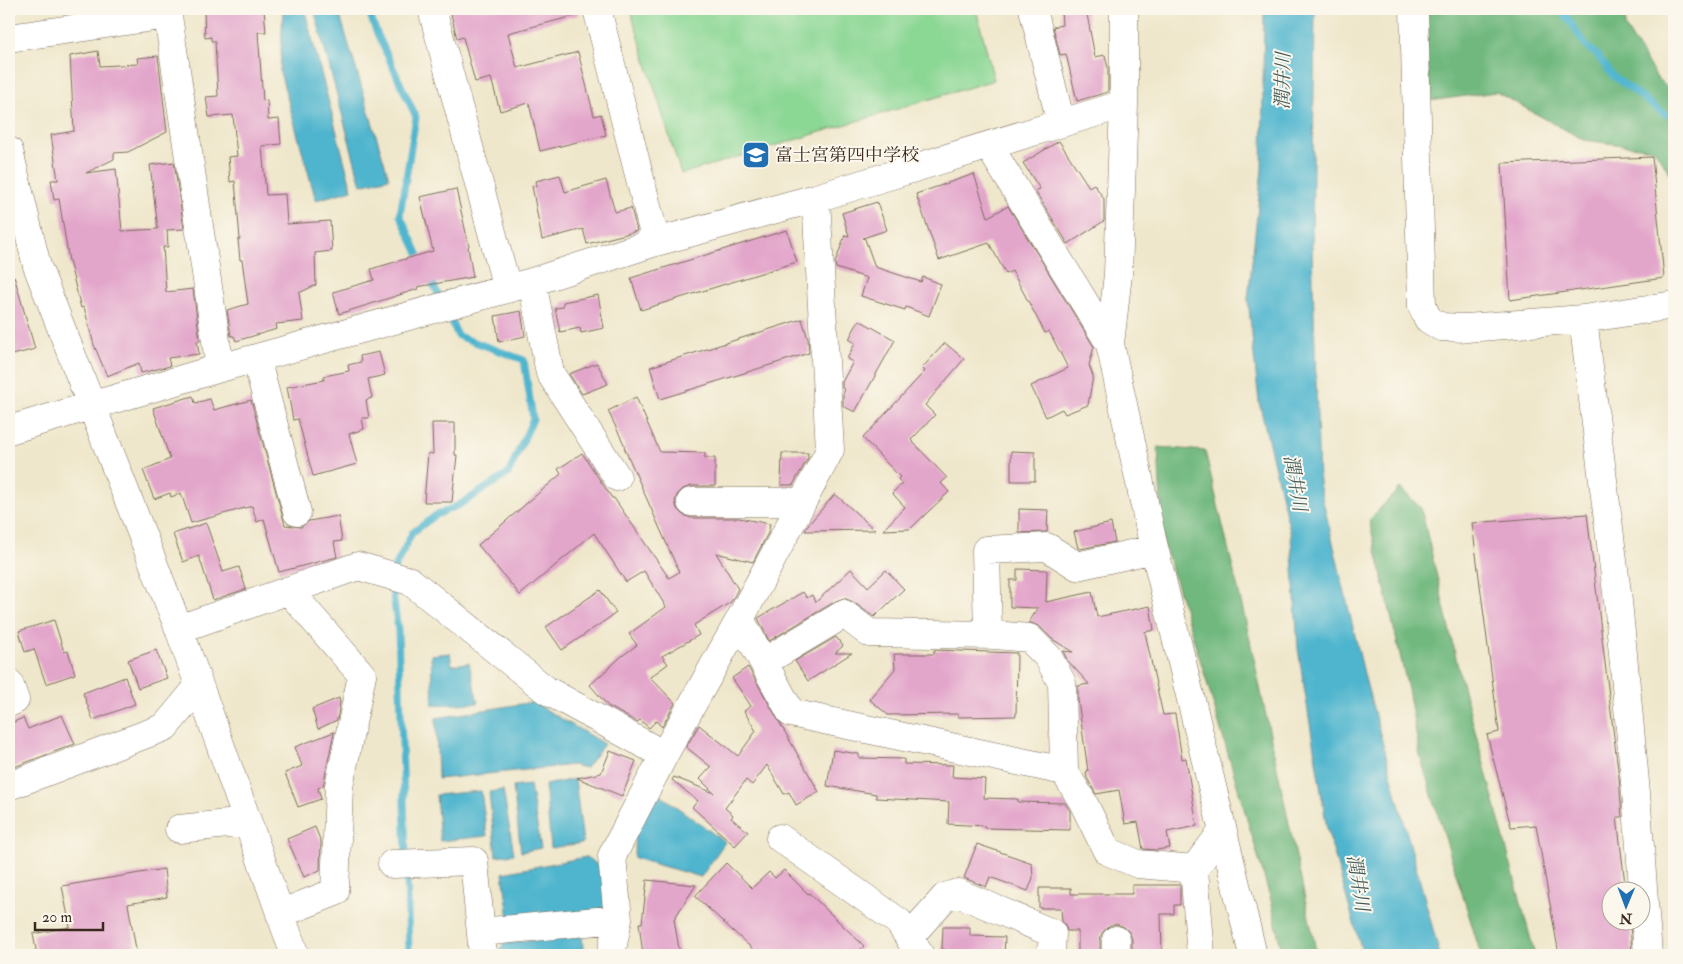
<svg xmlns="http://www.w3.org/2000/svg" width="1683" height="964" viewBox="0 0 1683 964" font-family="'IM FELL Double Pica','Noto Serif JP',serif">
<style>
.green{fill:#8bd794;stroke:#638059}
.forest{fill:#70b87e;stroke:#56714e}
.water{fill:#50b5ce;stroke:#467076}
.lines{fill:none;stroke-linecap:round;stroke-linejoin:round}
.stream{stroke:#50b5ce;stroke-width:7}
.building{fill:#e3a6cb}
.minor-casing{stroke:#7a6c5b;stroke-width:29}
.minor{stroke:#fff;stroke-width:28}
.labels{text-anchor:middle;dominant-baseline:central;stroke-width:4;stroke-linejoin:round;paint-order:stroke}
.poi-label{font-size:18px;fill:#3b2a1e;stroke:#fbf7ec;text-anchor:start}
.water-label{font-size:19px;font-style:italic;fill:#425b5c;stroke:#fbf7ec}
</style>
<rect width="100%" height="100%" fill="#fbf7ec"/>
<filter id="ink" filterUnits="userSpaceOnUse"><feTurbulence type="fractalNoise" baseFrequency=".02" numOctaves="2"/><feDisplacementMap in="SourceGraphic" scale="10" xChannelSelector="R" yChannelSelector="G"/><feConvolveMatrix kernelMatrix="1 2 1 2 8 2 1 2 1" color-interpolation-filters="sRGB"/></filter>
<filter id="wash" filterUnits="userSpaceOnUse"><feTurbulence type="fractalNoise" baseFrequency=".0096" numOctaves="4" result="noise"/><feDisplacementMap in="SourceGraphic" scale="20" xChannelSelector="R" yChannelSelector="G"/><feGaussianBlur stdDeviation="1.12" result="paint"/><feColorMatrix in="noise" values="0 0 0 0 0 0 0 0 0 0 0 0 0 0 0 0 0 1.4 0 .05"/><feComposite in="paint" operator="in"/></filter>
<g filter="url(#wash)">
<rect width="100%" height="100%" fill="#efe7cb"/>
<!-- green -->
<path class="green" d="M630 9H976L994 80 681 174Z"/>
<!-- forest -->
<path class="forest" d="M1426 9H1625V27L1657 78 1674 94V179L1654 149 1584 140 1496 92 1429 101Z
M1158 447 1205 451 1248 631 1317 955H1282L1272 904 1203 669 1163 541Z
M1400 488 1421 508 1459 671 1535 955H1481L1420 756 1409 694 1369 520Z"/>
<!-- water -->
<path class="water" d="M283 9H311L305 12 352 190 316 200 280 72Z
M314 9H338L389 178 361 185Z
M1264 9H1315L1312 246 1319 484 1366 682 1440 955H1363L1327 829 1298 649 1291 535 1259 402 1248 299 1262 169Z
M450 653 452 665 469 663 478 703 433 705 431 655Z
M533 702 604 744 586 768 573 765 438 779 436 718Z
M575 779 583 843 551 848 545 785Z
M530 785 541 848 521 852 513 787Z
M652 789 725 842 701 877 634 858 635 823Z
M503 790 514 854 496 856 489 792Z
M481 791 487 836 440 841 436 795Z
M586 857 604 869 609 914 510 926 503 873Z
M582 936 584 955H497L504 943Z"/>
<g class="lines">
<!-- stream -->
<path class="stream" d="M368 9 376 31 416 117 400 215 422 262
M1561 9 1586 46 1596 54 1613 76 1663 113 1674 116
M429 276 441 300
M393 571 412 533 436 515 459 505 508 474 533 419 524 360 458 336 447 312
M391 581 398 630 406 857
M407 868 409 955"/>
</g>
<g id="blocks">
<!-- building -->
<path class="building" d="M225 9H264L266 32H258L263 101 267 100 268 120 279 119 281 144 262 146 266 195 285 194 287 224 330 221 332 251 315 253 316 285 299 293 303 321 276 324 277 329 236 341 234 336H231L227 310 248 304 242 260H240L238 240 240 239 235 181 230 182 228 157 237 156 233 115 209 117 206 97 218 96 215 41H211V37L205 38 204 11Z
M450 9H577L578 15 508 33 517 68 578 52 594 116 601 114 606 135 540 151 529 103 500 111 491 78 475 82 463 37 457 39Z
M1061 9H1086L1095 57 1105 55 1108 68V92L1077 101 1066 54 1060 55 1053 27 1062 25Z
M98 51 100 66 138 64 137 58 158 56 167 132 128 152 114 153V159L86 173 116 169 122 231 158 229 150 165 174 162 184 229 167 230 168 247H163L166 292 193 289 200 341H197L199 354 168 358 170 366 141 373 139 363 107 376 94 345 84 307 81 308 69 261 59 199 54 200 51 180H58L51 135 74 131 70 56Z
M1059 141 1089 187 1094 184 1104 199V221L1068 244 1035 191 1040 189 1023 163Z
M1652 157 1664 278 1510 300 1502 163Z
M974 174 988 217 1008 206 1094 347 1089 365 1093 376 1088 405 1065 414 1062 409 1046 417 1031 386 1068 368 1049 331 1045 333 1012 271 1006 274 989 243 939 260 916 194Z
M560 175 565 192 606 180 615 212 631 208 637 231 587 244 583 229 542 240 532 186 537 185 536 181Z
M456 189 469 246 468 247 473 277 417 287 418 289 339 314 333 292 374 280 371 269 433 251 420 197Z
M877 202 887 230 863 238 865 239 875 267 921 282 923 277 941 284 929 316 906 307 905 310 861 296 867 278 836 268 835 263 845 235 849 236 842 213Z
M787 230 797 262 641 310 631 278Z
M14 276 35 349 9 356V277Z
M598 295 604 328 581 333 580 328 560 332 555 308 563 307V302Z
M521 311 525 336 499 342 495 316Z
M802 319 808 339 809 353 660 399 650 367Z
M859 320 895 340 855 412 843 406V394L845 390 842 388V382L853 362 847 359 855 343 849 339Z
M945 343 964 359 925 405 935 415 911 440 947 478 941 483 949 492 910 529 883 530 905 507 892 493 902 484 898 479 900 477 863 438 925 371 922 368Z
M379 352 385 375 368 379 372 398 366 400 369 418H362L364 429 349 434 357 464 313 476 298 419 293 420 287 387 324 380V376L349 371 348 365 361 362 360 356Z
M597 363 608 384 582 394 569 374Z
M193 396 195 403 210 399 214 410 251 400 285 525 301 527 309 521 338 516 342 541 334 542 337 557 279 572 264 519 257 522 252 506 191 523 181 493 171 497 170 493 154 499 143 470 170 459 153 408Z
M636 397 660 452 705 453V458H715V486H691L683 489 677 495 675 502 677 509 683 515 691 518H739L770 524 768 533 753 562 716 553 738 589 731 602 694 625 699 635 662 656 668 664 650 677 675 703 662 727 656 721 649 728 640 720 637 722 608 706 590 685 622 656 637 645 629 634 666 607 644 571 626 582 594 533 520 595 478 545 561 474 558 469 582 453 612 498H614L669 578 679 572 624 447 625 446 608 411Z
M432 423H455V455H457L452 502H424L428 453 433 454Z
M1011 451 1035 452V481H1011Z
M782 453H808V458L793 485H781Z
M835 494 875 530 805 531 808 525Z
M1019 509 1048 510 1047 532 1019 533Z
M1587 514 1619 778 1622 817H1617L1626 892H1610V922H1630L1632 955H1559L1536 825 1511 827 1487 735 1499 732 1472 523Z
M206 523 223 572 239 567 246 589 213 600 199 556 183 562 173 534Z
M1111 523 1115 542 1080 549 1078 548 1074 532Z
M851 569 868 587 886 570 904 589 874 617 853 602 844 598 836 601 769 641 758 618 803 592 807 598 812 595 816 602Z
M1017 569 1047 570 1046 602 1092 592 1097 617 1150 606 1154 630 1145 632 1153 670 1163 715 1175 714 1182 759 1186 758 1197 826 1167 832 1170 848 1156 850 1143 849 1138 822 1125 824 1119 790 1096 794 1087 778 1086 772 1088 771 1078 700V686L1089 684 1067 660 1063 651 1073 652 1052 639 1040 627 1029 622 1038 608 1010 607V580H1017Z
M600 590 616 613 562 650 546 627Z
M54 620 64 652 68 651 75 674 46 684 34 649 25 652 19 631Z
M836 637 843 646 835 653H852L808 681 795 661Z
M156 650 167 678 138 688 128 660Z
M934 650 1017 653 1016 716 958 717V714L888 715 869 699 895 669 894 654H934Z
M748 667 819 792 796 805 789 792 784 794 767 765 752 785 746 780 725 808 733 815 731 818 748 832 735 846 692 807 698 801 672 780 674 777 714 793 700 779 711 767 686 747 699 725 738 756 756 731 744 711 751 706 732 678Z
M125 677 135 704 93 720 83 693Z
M339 698 340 702 337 720 318 729 312 709Z
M62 715 75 744 9 769V724L23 718 28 729Z
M334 732 323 786 318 788 321 799 298 807 285 773 302 766 295 747Z
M833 750 859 754V758L904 759V764L953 765 952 777 985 779 984 798 1018 799V802L1065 803 1070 811V830L984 828 985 826 948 824 949 802 876 798V794L827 786Z
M610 751 636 761 622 796 577 778 601 773Z
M315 827 321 842 320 870 304 877 287 839Z
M977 844 1032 863 1033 878 1028 891 990 877 986 887 964 878Z
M726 863 752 888 769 872 775 878 784 870 808 894 809 893 864 946 855 955H759L695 896Z
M164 869 167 897 128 904 137 955H37L33 934 70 927 62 886Z
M647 880 696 885 674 919 680 955H643L639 923H642Z
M1132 885H1180V905H1174V914H1161L1162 955H1132V940L1130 933 1124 927 1116 924 1109 926 1102 933 1100 940V955H1078V931H1067L1065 925 1062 921 1061 908H1039V888H1071V894H1132Z
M943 927H970V936L1005 937 1004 955H946V950L942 949Z"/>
</g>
</g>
<g filter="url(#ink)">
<use href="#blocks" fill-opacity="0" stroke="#7a6c5b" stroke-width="1"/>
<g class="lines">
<!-- minor casing -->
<g class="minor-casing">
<path id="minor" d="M167 9 220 368
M432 9 507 288
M597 9 656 242
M1033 9 1061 123
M1124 9V104L1118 274 1110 344 1152 539 1253 955
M1414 9 1422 306 1428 319 1441 327 1466 328 1583 319 1674 305
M9 38 168 15
M989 146 1110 344
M9 151 37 266 179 629 295 955
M532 282 550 373 617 477
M1583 319 1618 601 1636 793 1648 955
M256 358 297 512
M9 430 220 368 532 282 656 242 816 198 1124 104
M691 502H802
M740 619 791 713 1064 771
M179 629 358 566 410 581 546 690 664 755
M988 635 986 550 1047 547 1077 566 1154 549
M764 662 844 614 869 633 994 635 1029 638 1048 657 1062 683 1064 771 1083 802 1107 851 1138 864 1194 869 1222 832
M9 683 15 700 9 703
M9 786 165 727 199 686
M179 829 247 822
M780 838 899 922 920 955
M392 864 474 861 483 955
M1194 869 1201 955
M280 914 335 892 339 786 362 675 289 591
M618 919 612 856 664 755 740 619 830 450 816 198
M481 932 618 919 611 955
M909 937 945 897 958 893 1052 933 1051 955
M1116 955V940"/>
</g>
<!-- minor -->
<use href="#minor" class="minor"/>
</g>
</g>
<!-- icons -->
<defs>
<g id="school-square" transform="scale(1.4375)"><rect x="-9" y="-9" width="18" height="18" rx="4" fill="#1f6fb2" stroke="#fbf7ec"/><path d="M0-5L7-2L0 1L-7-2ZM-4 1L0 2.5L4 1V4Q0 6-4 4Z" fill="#fff"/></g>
</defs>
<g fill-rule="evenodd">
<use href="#school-square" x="756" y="155"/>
</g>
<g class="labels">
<!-- poi labels -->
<g class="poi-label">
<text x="775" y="155">富士宮第四中学校</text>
</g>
<!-- water labels -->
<g class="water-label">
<text transform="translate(1283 81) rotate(-89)">潤井川</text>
<text transform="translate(1295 483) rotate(80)">潤井川</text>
<text transform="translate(1358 883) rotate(81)">潤井川</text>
</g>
</g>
<!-- margin -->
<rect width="1683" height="964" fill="none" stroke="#fbf7ec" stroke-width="30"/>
<!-- north arrow -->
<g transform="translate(1626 906) rotate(181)"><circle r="24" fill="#fbf7ec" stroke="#aea59a"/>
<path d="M0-4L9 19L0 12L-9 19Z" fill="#1f6fb2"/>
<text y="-8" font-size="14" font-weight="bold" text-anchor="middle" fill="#3b2a1e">N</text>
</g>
<!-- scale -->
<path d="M35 922v8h68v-8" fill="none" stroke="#3b2a1e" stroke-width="2.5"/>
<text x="42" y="922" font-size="15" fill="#3b2a1e" stroke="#fbf7ec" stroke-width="4" paint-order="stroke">20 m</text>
</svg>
